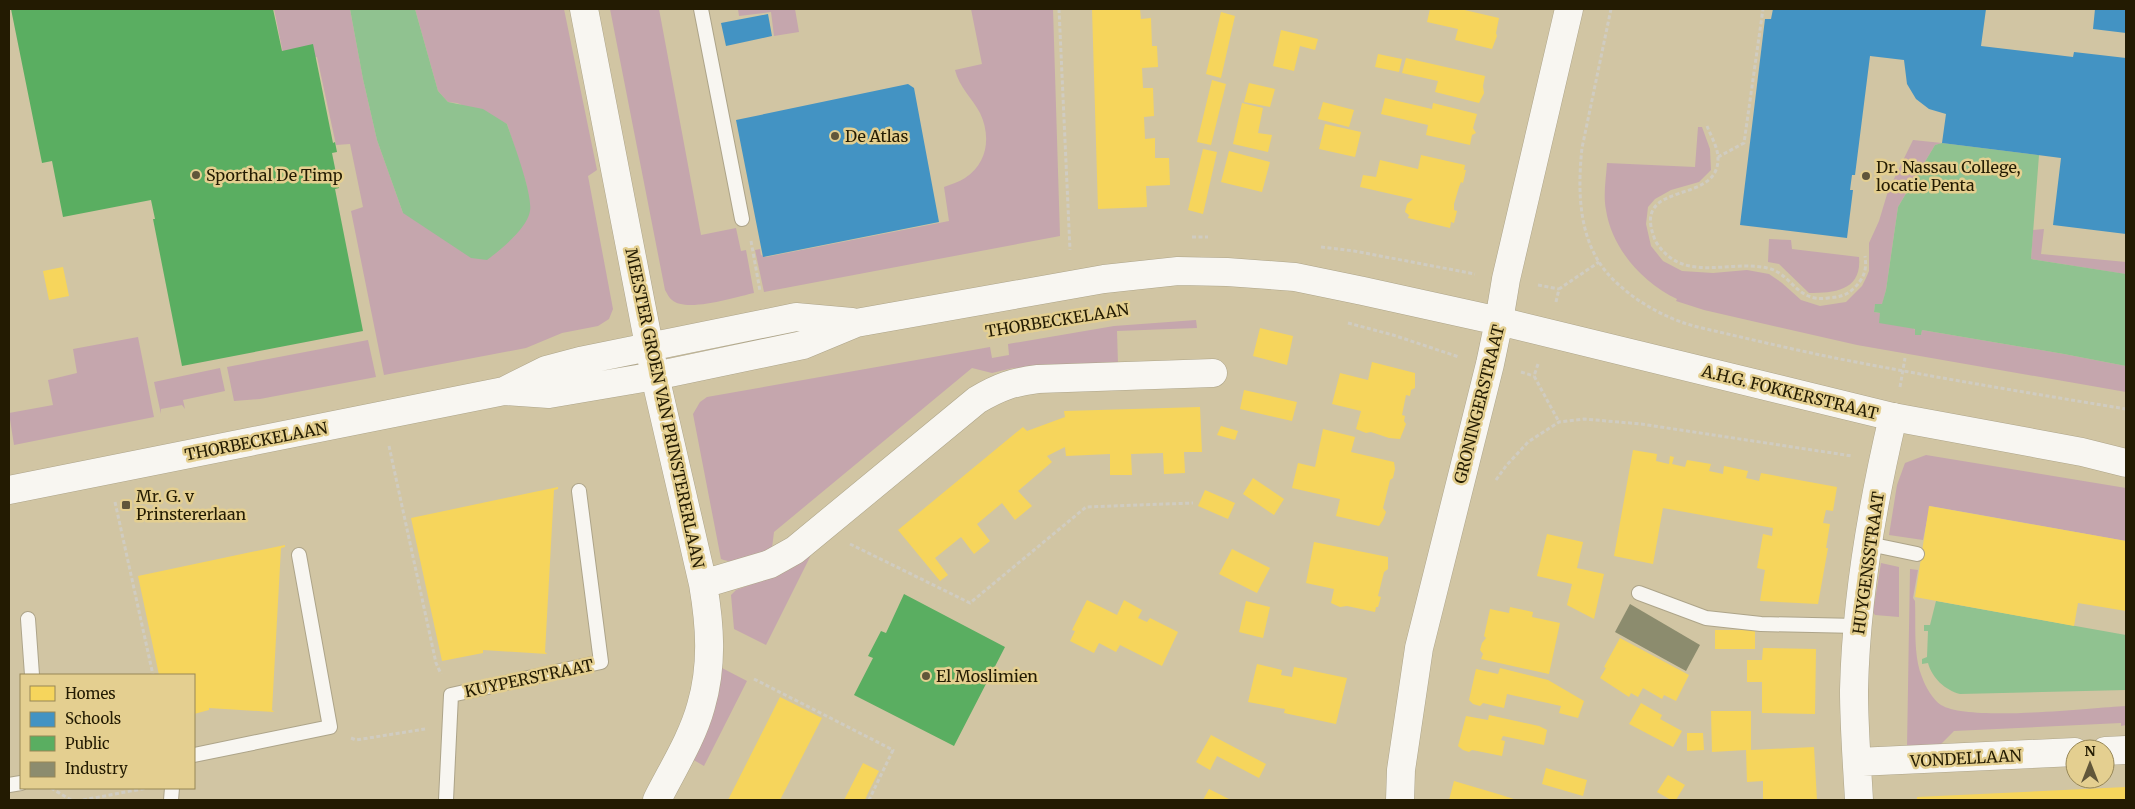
<svg xmlns="http://www.w3.org/2000/svg" width="2135" height="809" viewBox="0 0 2135 809" font-family="Merriweather,serif">
<style>
.green{fill:#c5a6ad}
.water{fill:#90c290}
.homes{fill:#f6d55c}
.schools{fill:#4393c3}
.public{fill:#5aae61}
.industry{fill:#8c8c6e}
.lines{fill:none;stroke-linecap:round;stroke-linejoin:round}
.service-casing{stroke:#ada489;stroke-width:16}
.minor-casing{stroke:#ada489;stroke-width:29}
.tertiary-casing{stroke:#ada489;stroke-width:29}
.path{stroke:#d0ccc1;stroke-width:3;stroke-dasharray:4 2.5;stroke-linecap:butt}
.service{stroke:#f8f6f1;stroke-width:14}
.minor{stroke:#f8f6f1;stroke-width:28}
.tertiary{stroke:#f8f6f1;stroke-width:28}
.poi-dot{fill:#60563a;stroke:#e4cf90;stroke-width:2}
.labels{text-anchor:middle;dominant-baseline:central;stroke-width:5;stroke-linejoin:round;paint-order:stroke}
.poi-label{font-size:16px;fill:#231b02;stroke:#e4cf90;text-anchor:start}
.street-label{font-size:16px;fill:#231b02;stroke:#e4cf90}
</style>
<rect width="100%" height="100%" fill="#d1c5a3"/>
<!-- green -->
<path class="green" d="M274 9H350L363 79 377 140 403 213 530 211 526 183 507 124 457 103 448 102 438 91 415 9H564L597 170 588 176 613 309 609 319 598 326 562 333 526 348 384 375 351 211 363 207 350 144 336 145 317 57 285 63Z
M610 9H659L701 235 736 228 741 251 746 250 754 293C736 297 686 313 672 300 669 298 667 293 665 290Z
M738 9H795L799 32 774 36 771 12 739 16Z
M971 9H1053L1060 236 764 292 755 250 760 249 761 255 766 257 949 221 944 187C951 184 959 182 965 178 988 163 991 136 980 113 972 98 959 87 955 70L982 64Z
M1698 127H1702L1710 149 1711 170 1699 182 1671 190 1655 199 1648 207 1646 224 1651 246 1663 261 1682 271 1713 273 1747 270 1769 274 1782 283 1801 300 1820 306 1846 302 1862 286 1866 278 1869 271V243L1879 221 1888 191 1913 140 1942 143 1935 145 1898 207 1886 290 1882 305 1875 304 1874 312C1889 314 1911 324 1921 335L1922 330 2064 354 2126 366V392L1857 345 1704 310 1676 301 1677 299C1643 283 1612 249 1606 210 1603 195 1606 179 1607 163L1695 167Z
M2044 229 2041 254 2126 262V275L2125 274 2031 259 2033 230Z
M1769 239 1791 240 1792 249 1859 257C1862 290 1836 293 1809 293L1779 264 1768 262Z
M1196 320 1197 328 1117 331 1118 364 1013 368 992 373 972 368 774 532 772 548C757 556 737 566 721 559L693 414 700 402 707 397 990 347 992 358 1009 355 1008 344 1114 326Z
M138 337 154 417 14 445 9 413 53 405 48 380 77 373 73 349Z
M368 340 376 377 260 399 234 401 227 367Z
M220 368 225 391 183 400 185 409 182 405 161 409V414L154 382Z
M1926 455 2126 488V541L1930 506 1923 540 1889 535 1897 485 1905 463Z
M811 555 766 645 734 629 731 595 736 590 777 575Z
M1881 563 1899 567V617L1875 615 1873 612Z
M1910 569 1918 570 1913 598 1915 601C1916 625 1913 655 1922 677 1925 686 1933 700 1941 705 1969 722 2089 708 2126 706V725L2121 726V723L1954 731 1940 745 1907 747Z
M722 668 747 681 704 766 692 759 714 707Z"/>
<!-- water -->
<path class="water" d="M350 9H415L438 91 448 102 483 109 507 124C513 142 533 194 530 211 527 229 501 249 487 260L471 258 403 213 377 140 363 79Z
M1942 143 2039 155 2031 259 2126 274V366L2064 354 1922 330 1921 335H1915V329L1879 323 1880 313 1874 312 1875 304H1882L1886 290 1898 207 1935 145Z
M1936 601 2126 635V690L1960 694C1945 690 1932 678 1928 663L1922 664V659L1927 657 1928 631H1924V625H1930Z"/>
<!-- homes -->
<path class="homes" d="M1092 9H1140L1141 19 1151 18 1152 46H1157L1158 67 1142 68 1143 88H1153L1154 116 1144 117 1145 139 1155 138V158H1169L1170 185 1146 186 1147 207 1098 209Z
M1430 9H1460L1499 18 1496 33 1497 36 1492 49 1455 40 1458 29 1427 22Z
M1221 12 1235 16 1221 78 1206 74Z
M1281 30 1318 39 1315 50 1300 46 1294 71 1273 66Z
M1378 54 1402 59 1399 72 1375 67Z
M1406 58 1485 76 1483 86 1484 93 1479 103 1435 92 1438 81 1402 73Z
M1212 80 1226 84 1211 145 1197 142Z
M1249 83 1275 89 1270 107 1244 102Z
M1385 98 1432 109 1433 103 1477 114 1473 128 1476 133 1472 135 1470 145 1426 135 1428 125 1381 114Z
M1323 102 1354 110 1349 127 1318 119Z
M1242 103 1263 108 1258 133 1272 135 1268 152 1233 144Z
M1325 124 1361 132 1355 157 1319 149Z
M1203 149 1217 152 1203 214 1188 210Z
M1229 151 1270 162 1262 192 1221 182Z
M1421 155 1465 165 1464 170H1466L1463 183 1461 182 1459 187 1454 204V210L1457 211 1454 223 1451 222 1450 228 1408 218 1409 215 1405 212 1407 204 1413 199 1360 187 1363 175 1376 177 1380 160 1418 169Z
M63 267 69 296 49 300 43 271Z
M1260 328 1293 336 1287 365 1253 356Z
M1372 362 1415 373V388L1411 390 1410 396 1406 395 1402 415 1405 416 1404 421 1406 424 1400 439 1389 438 1371 432 1366 433 1356 429 1361 411 1332 404 1340 373 1368 380Z
M1244 390 1297 402 1292 421 1240 409Z
M1200 407 1202 452H1184L1185 473 1164 474 1163 453 1131 454 1132 475H1110V454L1066 456 1065 447 1047 456 1052 462 1018 491 1032 506 1015 520 1002 503 977 524 990 541 974 554 961 537 935 558 948 575 940 581 898 530 1023 427 1027 431 1065 417 1064 411Z
M1221 426 1238 431 1235 440 1217 435Z
M1323 429 1355 437 1351 452 1394 462 1395 469 1393 478 1390 480 1383 508 1386 512 1383 520 1379 526 1336 516 1340 499 1292 488 1298 463 1315 467Z
M1633 450 1657 454 1656 461 1669 464 1670 456 1674 457 1672 464 1685 467 1687 460 1711 464 1709 471 1723 474 1724 466 1748 471 1746 478 1759 481 1761 473 1837 487 1833 511 1826 510 1823 523 1830 524 1826 548H1828L1818 604 1760 601 1765 570 1757 568 1763 534 1772 536 1773 528 1663 508 1653 564 1614 556Z
M1253 478 1284 499 1274 515 1243 494Z
M558 487V489L554 490 545 652 547 654 483 650V653L442 661 411 518Z
M1205 490 1235 503 1228 519 1198 506Z
M1929 506 2126 541V611L2078 603 2074 626 1915 597Z
M1547 534 1583 542 1577 568 1604 574 1594 619 1567 605 1572 584 1537 576Z
M1314 542 1388 557V569L1384 572 1378 596 1381 597 1378 607H1376L1375 612 1347 606 1340 607 1331 603 1334 589 1306 583Z
M285 545V547L281 548 272 710 274 712 209 708V710L194 714V675H159L138 576Z
M1232 549 1270 568 1257 593 1219 574Z
M1087 600 1117 615 1124 600 1142 610 1138 618 1147 622 1150 618 1178 632 1162 666 1120 645 1116 652 1099 643 1094 653 1070 641 1075 631 1072 630Z
M1246 601 1270 607 1263 638 1239 632Z
M1510 607 1533 612 1532 617 1560 623 1549 674 1481 659 1483 654 1480 650 1482 643 1486 638 1484 636 1490 609 1509 613Z
M1715 630H1755V649H1715Z
M1620 638 1689 675 1676 701 1664 695 1662 699 1643 688 1638 697 1631 693 1629 697 1600 678 1606 668 1604 667Z
M1763 648 1816 649 1815 714 1762 713V682H1747V660H1762Z
M1257 664 1282 670 1281 675 1292 677 1294 667 1347 678 1336 724 1284 713 1285 709 1248 702Z
M1500 668 1548 680 1584 701 1578 718 1559 713 1561 706 1507 694 1504 708 1483 703 1480 706 1473 704 1469 700 1476 669 1498 674Z
M780 697 822 718 780 800H728Z
M1641 703 1662 715 1660 719 1682 731 1673 747 1629 724Z
M1711 711H1751V750L1814 747 1817 800H1763V781L1747 782 1746 750 1712 752Z
M1489 715 1539 726 1547 730 1544 745 1503 736 1501 740 1505 741 1502 756 1472 750 1469 752 1463 750 1458 746 1466 716 1488 720Z
M1687 733H1703L1704 750 1687 751Z
M1211 735 1266 764 1259 778 1217 756 1210 770 1196 762Z
M863 763 879 771 868 793 865 800H844Z
M1546 768 1587 780 1583 796 1542 784Z
M1668 775 1685 785 1676 800H1671L1657 792Z
M1454 781 1498 794 1517 800H1449Z
M2126 787V800H1917V797Z
M1209 789 1231 800H1203Z"/>
<!-- schools -->
<path class="schools" d="M1773 9H1986L1981 46 2073 57 2074 52 2126 58V234L2053 225 2061 158 1942 143 1946 114 1929 109 1916 99 1907 84 1904 60 1870 56 1855 175H1852L1850 190H1853L1847 238 1740 225 1765 19H1771Z
M2095 9H2126V33L2093 29Z
M768 14 772 36 726 46 721 23Z
M908 84 914 88 939 222 763 257 736 120Z"/>
<!-- public -->
<path class="public" d="M11 9H273L282 51 313 44 333 143 335 142 337 152 332 153 339 188 335 189 363 331 182 366 153 219H155L151 200 63 217 52 161 42 163Z
M904 594 1005 647 954 746 854 695 873 658 868 656 881 631 886 633Z"/>
<!-- industry -->
<path class="industry" d="M1630 604 1700 645 1686 671 1615 632Z"/>
<g class="lines">
<!-- service casing -->
<g class="service-casing">
<path id="service" d="M701 9 742 219
M1869 544 1917 554
M1639 593 1706 618 1761 624 1858 626
M28 619 32 675
M194 755 330 727 299 555
M9 785 21 783
M171 800 172 788
M446 800 451 695 601 662 579 491"/>
</g>
<!-- minor casing -->
<g class="minor-casing">
<path id="minor" d="M655 376 703 584C710 625 713 665 701 706 692 739 672 770 657 800
M703 584 770 564 795 550 977 400C999 387 1013 382 1038 379L1213 373
M2105 751 2126 750
M1857 762 2075 752
M1859 800C1857 764 1854 727 1854 690 1856 599 1872 506 1893 417"/>
</g>
<!-- tertiary casing -->
<g class="tertiary-casing">
<path id="tertiary" d="M584 9 653 366
M504 391 549 394 655 376 803 345 856 323 1104 279 1178 271 1227 272 1295 277 1363 291 1499 321 1893 417 2082 452 2126 463
M9 490 504 391 546 370 580 361 796 317 852 322
M1400 800 1401 770 1419 648 1490 364 1499 321 1506 279 1569 9"/>
</g>
<!-- path -->
<path class="path" d="M1059 9 1070 250
M1611 9 1582 148C1578 185 1578 229 1599 262 1616 289 1654 313 1684 323 1699 328 1716 331 1732 335 1766 343 1801 351 1835 358 1932 377 2029 393 2126 409
M1707 126C1711 136 1718 148 1718 158 1719 206 1632 179 1654 237 1655 242 1659 246 1662 250 1689 281 1731 260 1767 268 1792 273 1796 303 1828 298 1838 297 1846 296 1853 289 1864 279 1867 270 1865 256
M1718 157 1744 143 1763 9
M1192 237H1208
M751 241 760 291
M1321 247 1354 251 1475 274
M1538 285 1559 289
M1556 302 1559 289 1599 262
M1348 323 1393 335 1459 357
M1538 364 1534 376 1559 422
M1521 372 1534 376
M1900 387 1905 358
M389 446 436 663 441 674
M1496 480 1506 466 1528 442 1559 422 1584 419 1641 424 1852 456
M115 502 153 675
M850 544 970 603 1086 507 1193 503
M754 679 893 750 869 800
M351 738 356 740 425 729
M51 788 71 800
M83 800 147 788"/>
<!-- service -->
<use href="#service" class="service"/>
<!-- minor -->
<use href="#minor" class="minor"/>
<!-- tertiary -->
<use href="#tertiary" class="tertiary"/>
</g>
<!-- markers -->
<g class="poi-dot">
<circle cx="835" cy="136" r="5"/>
<circle cx="196" cy="175" r="5"/>
<circle cx="1866" cy="176" r="5"/>
<rect x="121" y="500" width="10" height="10" rx="2.5"/>
<circle cx="926" cy="676" r="5"/>
</g>
<g class="labels">
<!-- poi labels -->
<g class="poi-label">
<text x="845" y="136">De Atlas</text>
<text x="1876" y="167">Dr. Nassau College,<tspan x="1876" dy="18">locatie Penta</tspan></text>
<text x="206" y="175">Sporthal De Timp</text>
<text x="136" y="496">Mr. G. v<tspan x="136" dy="18">Prinstererlaan</tspan></text>
<text x="936" y="676">El Moslimien</text>
</g>
<!-- street labels -->
<g class="street-label">
<text transform="translate(1057 320) rotate(-9)">THORBECKELAAN</text>
<text transform="translate(1790 392) rotate(14)">A.H.G. FOKKERSTRAAT</text>
<text transform="translate(1479 404) rotate(-76)">GRONINGERSTRAAT</text>
<text transform="translate(665 408) rotate(78)">MEESTER GROEN VAN PRINSTERERLAAN</text>
<text transform="translate(256 441) rotate(-11)">THORBECKELAAN</text>
<text transform="translate(1868 563) rotate(-82)">HUYGENSSTRAAT</text>
<text transform="translate(529 678) rotate(-12)">KUYPERSTRAAT</text>
<text transform="translate(1966 758) rotate(-3)">VONDELLAAN</text>
</g>
</g>
<!-- border -->
<rect width="2135" height="809" fill="none" stroke="#231b02" stroke-width="20"/>
<!-- legend -->
<rect x="20" y="674" width="175" height="115" fill="#e4cf90" stroke="#978757"/>
<rect x="30" y="686" width="25" height="15" fill="#f6d55c" stroke="#978757"/>
<text x="65" y="699" font-size="15" fill="#231b02">Homes</text>
<rect x="30" y="712" width="25" height="15" fill="#4393c3" stroke="#978757"/>
<text x="65" y="724" font-size="15" fill="#231b02">Schools</text>
<rect x="30" y="736" width="25" height="15" fill="#5aae61" stroke="#978757"/>
<text x="65" y="749" font-size="15" fill="#231b02">Public</text>
<rect x="30" y="762" width="25" height="15" fill="#8c8c6e" stroke="#978757"/>
<text x="65" y="774" font-size="15" fill="#231b02">Industry</text>
<!-- north arrow -->
<g transform="translate(2090 764)"><circle r="24" fill="#e4cf90" stroke="#978757"/>
<path d="M0-4L9 19L0 12L-9 19Z" fill="#60563a"/>
<text y="-8" font-size="14" font-weight="bold" text-anchor="middle" fill="#231b02">N</text>
</g>
</svg>
